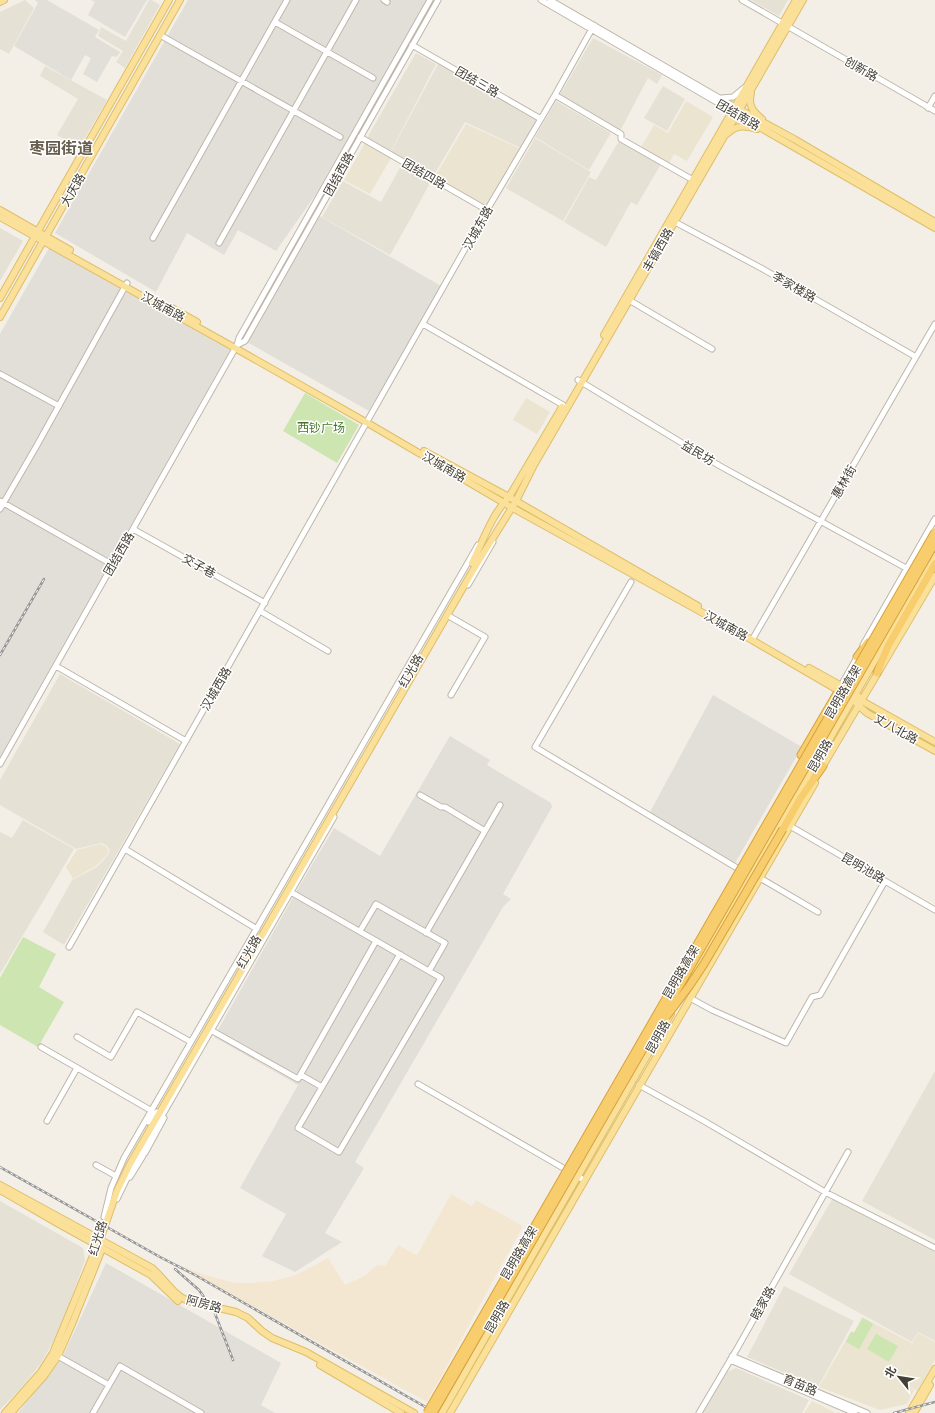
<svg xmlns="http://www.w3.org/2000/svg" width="935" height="1413" viewBox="0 0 935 1413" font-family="'Work Sans','Noto Sans SC',sans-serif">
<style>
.residential{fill:#e6e1d5}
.commercial{fill:#f4e7d2}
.industrial{fill:#e2ded8}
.education{fill:#ebe4d1}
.green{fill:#cce5b1}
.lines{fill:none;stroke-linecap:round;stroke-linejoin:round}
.minor-casing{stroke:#beb7aa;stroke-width:7}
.major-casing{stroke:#debe69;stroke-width:8}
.highway-casing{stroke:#d7a23d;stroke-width:9}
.minor{stroke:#fff;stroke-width:5}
.major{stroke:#fae098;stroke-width:6}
.highway{stroke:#f8cd6d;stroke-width:7}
.rail-casing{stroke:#969696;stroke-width:2.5}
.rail{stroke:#fff;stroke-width:1;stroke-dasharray:3;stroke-linecap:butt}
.highway-bridge-casing{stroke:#d7a23d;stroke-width:9;stroke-linecap:butt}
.highway-bridge{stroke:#f8cd6d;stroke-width:7}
.labels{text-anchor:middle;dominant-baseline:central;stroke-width:3;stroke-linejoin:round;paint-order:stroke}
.street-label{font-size:12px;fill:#454036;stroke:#fff}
.park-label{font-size:12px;fill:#45752c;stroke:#fff}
.district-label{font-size:16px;font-weight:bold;fill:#685e4e;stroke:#fff}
</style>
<rect width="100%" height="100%" fill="#f3efe7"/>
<!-- residential -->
<path class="residential" d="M25 0 34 8 9 54 0 49V12Z
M149 0H152L160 5 125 68 116 62 123 51 98 36 101 27 126 41Z
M751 0H788L779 16Z
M593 38 662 75 657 84 648 78 619 133 558 98Z
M416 53 436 64 391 151 367 138Z
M439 62 538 119 521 148 465 122 433 177 391 152Z
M45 66 107 100 79 148 57 135 78 99 40 76Z
M663 86 685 99 667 131 644 118Z
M556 101 611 133 589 170 535 137Z
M535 138 591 172 563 221 506 188Z
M620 139 661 164 637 205 631 202 606 247 564 222 589 177 596 180Z
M402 164 431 181 411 218 391 207 411 218 390 255 322 217 343 181 381 202Z
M0 228 23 241 0 281Z
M60 674 180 744 64 945 43 932 72 880 97 867 107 856 110 850 106 845 101 843 76 849 0 805V780Z
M23 820 74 849 0 974V832L12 838Z
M935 1071V1240L862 1201Z
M834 1196 935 1252V1341L918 1332 912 1342 789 1274Z
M0 1201 83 1248 85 1260 61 1327 42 1362 22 1387 0 1410Z
M784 1286 854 1321 818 1387 747 1357Z
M736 1368 809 1400 802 1413H703L727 1372Z"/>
<!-- commercial -->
<path class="commercial" d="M451 1194 472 1206 476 1200 523 1226 427 1402 176 1264 205 1275 235 1283H252L273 1281 296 1275 328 1258 345 1285 366 1275 377 1265 385 1266 398 1245 417 1255Z"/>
<!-- industrial -->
<path class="industrial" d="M35 0H47L99 30 95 37 120 52 117 57 112 56 97 82 83 74 91 58 85 55 71 80 14 46 38 3Z
M91 0H147L125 37 88 15 95 2Z
M188 0H427L316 194 276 251 238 230 224 255 187 233 156 292 55 233Z
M318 215 441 286 369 411 247 342Z
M49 248 230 350 0 757V334Z
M713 695 802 747 735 863 649 814Z
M450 736 490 760 487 765 546 800 551 803 552 807 503 894 511 899 503 907 355 1162 364 1168 325 1233 342 1242 295 1272 262 1256 286 1214 240 1188 298 1085 214 1037 300 885 334 828 380 856Z
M106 1263 281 1363 261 1405 275 1413H18L62 1358Z"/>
<!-- education -->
<path class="education" d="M686 101 713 117 687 161 674 154 668 165 640 149 654 125 668 133Z
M466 124 521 149 486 208 434 178Z
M365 143 391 158 370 194 344 180Z
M526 398 550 412 537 434 513 420Z
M100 844 105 846 109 850 106 856 96 866 73 879 66 867 77 850Z
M862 1317 912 1343 893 1377 914 1390 907 1404 880 1410 819 1387 851 1331 854 1332Z
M918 1333 935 1342V1360L917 1391 893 1377Z
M812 1401 836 1413H804Z"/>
<!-- green -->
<path class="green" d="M305 393 359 425 337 463 283 431Z
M23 937 56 954 39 987 64 1002 38 1047 0 1025V978Z
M863 1318 873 1324 859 1349 846 1342 851 1332 854 1333Z
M876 1334 898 1346 889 1362 867 1349Z"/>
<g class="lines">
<!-- minor casing -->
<g class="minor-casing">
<path id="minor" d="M384 0 387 2
M541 0 732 111
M550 0 735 107
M742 0 935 111
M275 22 373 78
M160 35 340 137
M412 45 541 119
M555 95 621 134V139L693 180
M721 98 733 97 744 88
M928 108 935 96
M360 137 487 210
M673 221 761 268 916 357
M153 238 287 0
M219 243 356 0
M629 300 712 349
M423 324 563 405
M237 345 245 341 438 0
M0 374 59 406
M578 380 720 466 915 573
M0 501 113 565
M0 509 36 447 127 283
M133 529 265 603
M631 582 535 747 737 868 742 870
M468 585 493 542
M260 611 328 651
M447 615 485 637 451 695
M752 640 935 324
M863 645 935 519
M56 666 186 741
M839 689 859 654
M0 764 237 345 239 338 430 0
M420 795 441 807H445L485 831
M790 826 935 910
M125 849 257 929
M760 878 818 912
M289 891C339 920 390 949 441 978L339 1152 298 1128 400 954
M360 931 376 904 445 943 429 971
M426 933 500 805
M69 947 487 210 555 95 594 25
M690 998 712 1010 786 1043 812 997 820 995 885 881
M209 1029 298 1079 376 941
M77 1037 111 1057 137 1012 191 1042
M41 1047 152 1111
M301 1075 322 1087
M418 1084 584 1180
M639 1085 704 1121 825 1192 935 1248
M47 1121 77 1068
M148 1122 157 1112
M145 1153 164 1118
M96 1165 116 1176
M130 1177 143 1156 145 1149
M117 1199 132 1168 334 817
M104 1217 111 1188 124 1158 478 545
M56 1355 109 1385
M732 1356 867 1413
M730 1360 855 1413
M93 1413 120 1366 201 1413
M699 1413 738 1347 848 1152"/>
</g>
<!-- major casing -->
<g class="major-casing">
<path id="major" d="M0 2 4 0
M751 93C748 105 752 111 762 119
M737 108 794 139 935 222
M735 113 935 228
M727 134C737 124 745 126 757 129
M0 210 70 250
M0 217 235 348 371 425 511 507 752 640 853 699 859 706 867 713 935 751
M0 298 169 0
M170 307 197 322
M0 317 180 0
M604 335 796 0
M424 451 509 497 698 606
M472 563C483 541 492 514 509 497L562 407
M809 668 856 694 862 701 935 742
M821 769 935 576
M695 973 935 556
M0 1185 152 1268C164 1278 172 1294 188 1301L236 1312 248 1318 262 1331 272 1338 306 1352 414 1413
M0 1190 57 1223 151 1275 178 1301
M320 1365 401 1413
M5 1413 41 1372 53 1353 97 1246V1238
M11 1413 44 1376 58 1356 72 1324 102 1249 100 1240 117 1191 130 1164 475 567 516 501 534 465 803 0
M442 1413 671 1014
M450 1413 815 783
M909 1413 935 1369
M914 1413 930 1385"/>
</g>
<!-- highway casing -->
<g class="highway-casing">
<path id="highway" d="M857 657 868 642
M877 673 888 646 935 564
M801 755 839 690
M783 829 800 799 823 766"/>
</g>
<!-- minor -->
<use href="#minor" class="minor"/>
<!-- major -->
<use href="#major" class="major"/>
<!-- highway -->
<use href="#highway" class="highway"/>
<!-- rail casing -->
<g class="rail-casing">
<path id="rail" d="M0 655 44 579
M0 1167 160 1257 195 1275 436 1413
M175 1269 199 1290 214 1311 233 1360
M894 1413 935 1402"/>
</g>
<!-- rail -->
<use href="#rail" class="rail"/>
<!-- highway-bridge casing -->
<g class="highway-bridge-casing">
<path id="highway-bridge" d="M666 1017 690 985 704 964 783 829
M427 1413 935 532
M433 1413 935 543"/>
</g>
<!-- highway-bridge -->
<use href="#highway-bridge" class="highway-bridge"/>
</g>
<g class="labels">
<!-- street labels -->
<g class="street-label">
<text transform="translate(861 69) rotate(30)">创新路</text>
<text transform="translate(477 82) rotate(30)">团结三路</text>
<text transform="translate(738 115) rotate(30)">团结南路</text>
<text transform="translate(339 174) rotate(-61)">团结西路</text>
<text transform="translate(424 174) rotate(30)">团结四路</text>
<text transform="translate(73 190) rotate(-60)">大庆路</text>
<text transform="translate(478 228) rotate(-61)">汉城东路</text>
<text transform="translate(658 250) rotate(-60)">丰镐西路</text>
<text transform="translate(794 287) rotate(30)">李家楼路</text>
<text transform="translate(163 307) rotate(29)">汉城南路</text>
<text transform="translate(698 453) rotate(31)">益民坊</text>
<text transform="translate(444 467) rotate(30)">汉城南路</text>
<text transform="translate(844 482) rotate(-60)">惠林街</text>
<text transform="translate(119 554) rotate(-60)">团结西路</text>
<text transform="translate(199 566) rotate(29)">交子巷</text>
<text transform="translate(726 626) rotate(29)">汉城南路</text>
<text transform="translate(411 671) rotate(-60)">红光路</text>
<text transform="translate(216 689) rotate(-60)">汉城西路</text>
<text transform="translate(843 692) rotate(-60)">昆明路高架</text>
<text transform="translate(896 729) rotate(29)">丈八北路</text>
<text transform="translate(820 756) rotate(-60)">昆明路</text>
<text transform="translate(863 868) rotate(30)">昆明池路</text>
<text transform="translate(249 952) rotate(-60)">红光路</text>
<text transform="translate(681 972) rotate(-60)">昆明路高架</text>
<text transform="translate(658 1037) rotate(-61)">昆明路</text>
<text transform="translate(98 1238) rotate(-73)">红光路</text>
<text transform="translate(519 1253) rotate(-60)">昆明路高架</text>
<text transform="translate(763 1303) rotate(-61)">睦家路</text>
<text transform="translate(204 1304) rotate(15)">阿房路</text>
<text transform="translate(497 1317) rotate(-60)">昆明路</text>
<text transform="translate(800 1385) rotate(23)">育苗路</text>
</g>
<!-- park labels -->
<g class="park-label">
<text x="321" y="428">西钞广场</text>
</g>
<!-- district labels -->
<g class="district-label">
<text x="61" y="148">枣园街道</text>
</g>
</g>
<!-- north arrow -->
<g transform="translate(899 1377) rotate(300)" stroke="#ffffff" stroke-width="3" paint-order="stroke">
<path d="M0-3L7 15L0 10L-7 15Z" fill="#454036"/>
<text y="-6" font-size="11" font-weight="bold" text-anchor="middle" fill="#454036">北</text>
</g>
</svg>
